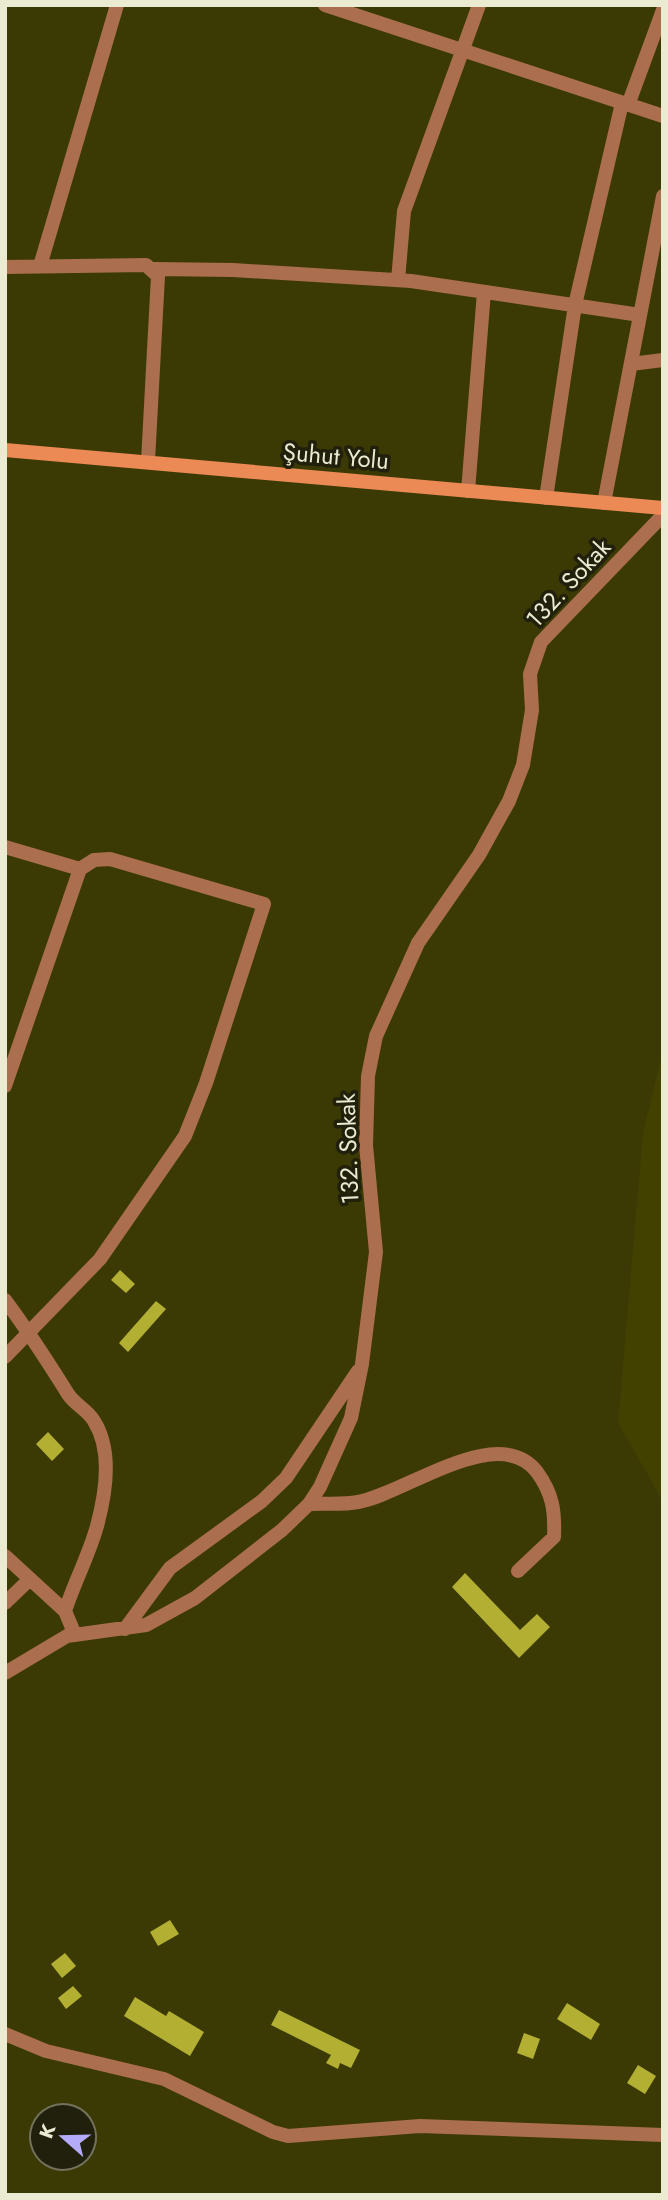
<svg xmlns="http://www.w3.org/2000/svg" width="668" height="2200" viewBox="0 0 668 2200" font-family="Jost,sans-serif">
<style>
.built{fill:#434100}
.building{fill:#b2af33}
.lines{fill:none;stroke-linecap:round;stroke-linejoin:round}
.minor{stroke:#ab6e4e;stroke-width:14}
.tertiary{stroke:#ab6e4e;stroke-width:14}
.secondary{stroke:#eb8a55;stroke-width:14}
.labels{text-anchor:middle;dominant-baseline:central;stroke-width:7;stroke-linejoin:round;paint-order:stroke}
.street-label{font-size:24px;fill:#ebebd1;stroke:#21200c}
</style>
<rect width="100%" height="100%" fill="#3b3a04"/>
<!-- built -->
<path class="built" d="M663 1051V1501L618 1423 643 1133Z"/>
<!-- building -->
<path class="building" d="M120 1270 135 1284 126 1293 111 1280Z
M156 1301 166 1309 128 1352 119 1343Z
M48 1432 64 1449 52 1461 36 1444Z
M465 1573 520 1630 537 1614 550 1627 519 1658 452 1587Z
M170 1920 179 1934 158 1946 150 1932Z
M65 1953 76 1966 62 1978 51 1964Z
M73 1986 82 1996 66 2009 58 1998Z
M135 1997 166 2016 169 2011 204 2032 190 2056 124 2016Z
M567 2003 600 2024 591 2040 557 2019Z
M279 2010 360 2050 351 2068 340 2063 338 2069 326 2063 331 2055 271 2025Z
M524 2033 540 2039 533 2059 517 2053Z
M638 2065 656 2076 645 2094 627 2083Z"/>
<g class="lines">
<!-- minor -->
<path class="minor" d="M325 5 663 116
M628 105 663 10
M40 266 117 5
M5 267 146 265 158 276 148 461
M154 269 233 270 411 281 640 315
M398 280 404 211 479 5
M631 364 663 360
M468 491 484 292
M546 498 575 305 622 103
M604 503 663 196
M5 847 80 869 5 1086
M5 1300C28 1331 48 1362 68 1394 75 1405 88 1410 94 1421 113 1451 106 1493 97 1526 89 1555 74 1583 65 1611L75 1635
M5 1357 100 1259 185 1136 206 1083 264 904 110 859 94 860 80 869
M309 1504C325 1503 342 1505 358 1502 405 1494 498 1421 537 1472 553 1494 555 1511 554 1537L518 1571
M5 1556 65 1611
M5 1603 30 1579
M125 1629 170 1568 262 1501 286 1478 358 1371
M5 1673 67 1636 146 1625 195 1598 282 1530 309 1504 320 1487 351 1418 362 1364 376 1252 366 1145 368 1076 376 1036 418 943 479 855 509 801 523 765 532 710 530 674 541 642 663 515"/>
<!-- tertiary -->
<path class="tertiary" d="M5 2034 46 2051 164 2079 273 2132 288 2136 420 2126 663 2135"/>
<!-- secondary -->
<path class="secondary" d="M5 450 663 508"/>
</g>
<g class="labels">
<!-- street labels -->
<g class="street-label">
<text transform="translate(336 456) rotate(5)">Şuhut Yolu</text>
<text transform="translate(568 583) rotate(-47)">132. Sokak</text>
<text transform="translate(348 1149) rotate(-92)">132. Sokak</text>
</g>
</g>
<!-- border -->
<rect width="668" height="2200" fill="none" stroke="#ebebd1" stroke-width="14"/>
<!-- north arrow -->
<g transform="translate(63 2137) rotate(290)"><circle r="33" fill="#21200c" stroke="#72715b" stroke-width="2"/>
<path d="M0-5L12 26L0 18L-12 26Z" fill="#b4acf9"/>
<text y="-10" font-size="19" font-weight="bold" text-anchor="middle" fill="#ebebd1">K</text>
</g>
</svg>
